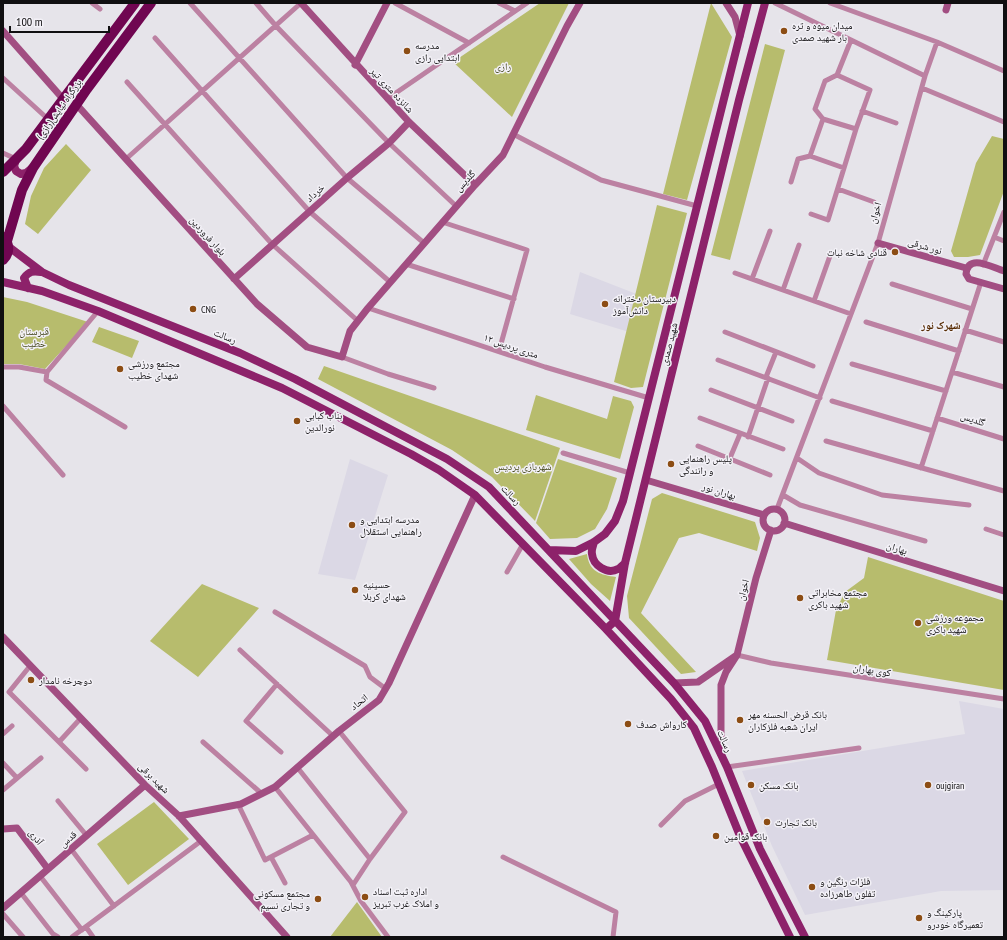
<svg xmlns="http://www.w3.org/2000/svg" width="1007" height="940" viewBox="0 0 1007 940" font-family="'PT Sans Narrow','Noto Naskh Arabic',sans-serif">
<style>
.built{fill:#dbd8e5}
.green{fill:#b7bc6d}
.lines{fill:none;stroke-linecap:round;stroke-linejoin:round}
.street{stroke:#bc81a2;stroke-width:5}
.secondary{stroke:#a24e82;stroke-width:7}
.primary{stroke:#8d226a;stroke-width:8}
.highway{stroke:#700651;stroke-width:10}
.poi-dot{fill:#8c4d14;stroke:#f3f1f7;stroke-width:1.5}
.labels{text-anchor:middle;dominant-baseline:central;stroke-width:3;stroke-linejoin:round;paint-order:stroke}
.poi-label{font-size:10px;fill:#100f11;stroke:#f3f1f7;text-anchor:start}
.park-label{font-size:10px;fill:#45481d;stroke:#f3f1f7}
.street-label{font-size:10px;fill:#100f11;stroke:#f3f1f7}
.neighbourhood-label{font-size:11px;font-weight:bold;fill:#572c04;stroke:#f3f1f7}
</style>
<rect width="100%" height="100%" fill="#e6e4ea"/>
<!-- built -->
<path class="built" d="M580 272 639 295 629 332 570 314Z
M350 459 388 475 355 580 318 574Z
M959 701 1004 709V890L941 891 805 915 772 846 742 771 965 734Z"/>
<!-- green -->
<path class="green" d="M540 3H569L512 117 453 62Z
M711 3 732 37 687 200 663 194Z
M765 44 785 50 730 260 711 255Z
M992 136 1004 139V191L980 255 968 257H954L951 251 976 163Z
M66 144 91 170 38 234 25 224 31 196 44 168Z
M657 205 687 213 643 387 631 388 614 382Z
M3 297 27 302 88 322 45 369 19 364H3Z
M99 327 139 341 132 358 92 342Z
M324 366 560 448 535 521 492 477 452 450 318 379Z
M536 395 607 419 613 396 631 401 634 407 620 459 526 430Z
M558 459 617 478 607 509 595 529 577 538 550 539 536 523Z
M662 493 755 522 760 538 757 551 699 533 679 538 641 613 696 672 681 674 629 618 627 596 652 499Z
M587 554C589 572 601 575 616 577L610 601 591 584 569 559Z
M868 557 1004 601V690L827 660 836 610 845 592 864 578Z
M202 584 259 608 198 677 150 641Z
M154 802 189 839 128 885 97 844Z
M357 902 382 937H330Z"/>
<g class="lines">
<!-- street -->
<path class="street" d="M92 3 100 9
M190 3 347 178 424 243
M256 3 276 26 389 143 456 206
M395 3 469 43
M499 3 515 11
M775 3 925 76 878 243 777 509
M830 3 937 42
M155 38 309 211 390 282
M851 40 837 75 825 81 815 109 823 119 856 129
M925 76 937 42 1004 71
M3 78 49 120
M127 82 272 244 358 321
M922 88 1004 122
M387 99 527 3
M862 111 896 123
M513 134 601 180 697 206
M3 153 16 159
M810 156 823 119
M126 159 301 3
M791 182 798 159 810 156 844 168
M838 189 874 202
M811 214 828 220 856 129 870 90 837 75
M442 222 527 250 499 351
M994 237 1004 241
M406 264 514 299
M983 265 1004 212
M735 273 851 314
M752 279 770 231
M892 284 972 309
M783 290 799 245
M814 301 831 253
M368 308 545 367 649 398
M866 322 959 351
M965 330 1004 342
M725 332 813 366
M342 357 388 374 434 388
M718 360 820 398
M852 364 946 391
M3 367H19L47 372 98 311
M47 372 46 380 125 427
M952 372 1004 387
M766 377 776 352
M711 390 792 421
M832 401 933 431
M3 406 63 475
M700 418 783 449
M937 418 1004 439
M748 437 768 378
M826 441 1004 491
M698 446 770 475
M563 453 630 473
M730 458 740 434
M797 458 819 473 882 495 969 505
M921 468 981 282
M783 495 800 505 925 541
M986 529 1004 535
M507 572 523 544
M275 612 365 666 370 677 386 689
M240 650 333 736
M737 655 771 663 1004 699
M30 666 9 692 86 769
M277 684 246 721 281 752
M339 731 405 812 370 859 353 885
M3 734 12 726
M59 742 81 718
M203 742 262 794
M3 763 17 778
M297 767 370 859
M727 767 859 748
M275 787 351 882 361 901 388 937
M3 790 41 758
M58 801 87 836
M238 804 265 860 313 835
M661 825 685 801 719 784
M71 849 114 906
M271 857 285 883
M503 857 616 912 613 937
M40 876 82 930
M21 893 53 934 58 937
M3 914 23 937
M86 927 93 937
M72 937 201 841"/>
<!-- secondary -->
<path class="secondary" d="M301 3 409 122 475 185
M726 3 735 17 740 36
M946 10 948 3
M3 31 64 100
M355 65 387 3
M77 105 257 304 307 347 342 357 350 331 368 308 475 185 503 155 567 26 580 3
M878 243 966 268
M1004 271C991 267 968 253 966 274L969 279 1004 289
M234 279 347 178 389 143 409 122
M646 480 764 515
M763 520a11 11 0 1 1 22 0a11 11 0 1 1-22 0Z
M784 523 1004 591
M3 637 145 785 179 816 287 937
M737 655 756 578 771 530
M674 683 698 682 737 655 726 672 721 685V754
M179 816 241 804 275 787 339 731 379 700 389 683 475 495
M3 829 17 828 48 869
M3 908 145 785"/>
<!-- primary -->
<path class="primary" d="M16 160 14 166 16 171 21 174 26 173 32 168
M9 247 42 272 69 285 240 353 295 379 447 459 489 487 674 683 705 721 727 767 760 849 805 937
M3 282 42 291 98 311 282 388 411 454 439 470 475 495 606 629 671 699 694 728 712 767 740 836 790 937
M28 288 24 278C29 271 33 271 41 272
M594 542C593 546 591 550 592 554 593 565 607 575 618 569 620 568 623 565 625 563
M549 550 576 551 594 542 605 534 615 521 623 501 748 3
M606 629 615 621 625 563 739 100 765 3"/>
<!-- highway -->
<path class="highway" d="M3 172 26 149 135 3
M7 241 22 190 33 168 87 89 151 3
M3 260C10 253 10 244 3 237"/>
</g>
<!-- markers -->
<g class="poi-dot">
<circle cx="784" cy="31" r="4"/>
<circle cx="407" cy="51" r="4"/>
<circle cx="895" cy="252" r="4"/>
<circle cx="605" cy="304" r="4"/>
<circle cx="193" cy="309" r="4"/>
<circle cx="120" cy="369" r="4"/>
<circle cx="297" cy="421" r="4"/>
<circle cx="671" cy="464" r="4"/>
<circle cx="352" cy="525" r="4"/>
<circle cx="355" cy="590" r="4"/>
<circle cx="800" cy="598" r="4"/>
<circle cx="918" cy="623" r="4"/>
<circle cx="31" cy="680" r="4"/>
<circle cx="740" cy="720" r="4"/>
<circle cx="628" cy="724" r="4"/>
<circle cx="751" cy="785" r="4"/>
<circle cx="928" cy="785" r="4"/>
<circle cx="767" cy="822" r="4"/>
<circle cx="716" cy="836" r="4"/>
<circle cx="812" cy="887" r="4"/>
<circle cx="365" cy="897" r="4"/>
<circle cx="318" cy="899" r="4"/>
<circle cx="919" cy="918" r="4"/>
</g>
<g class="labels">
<!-- poi labels -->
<g class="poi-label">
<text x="792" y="25">میدان میوه و تره<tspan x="792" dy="12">بار شهید صمدی</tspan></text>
<text x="415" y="45">مدرسه<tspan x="415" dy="12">ابتدایی رازی</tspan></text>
<text x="887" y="252" text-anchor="end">قنادی شاخه نبات</text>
<text x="613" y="298">دبیرستان دخترانه<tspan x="613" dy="12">دانش‌آموز</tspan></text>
<text x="201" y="309">CNG</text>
<text x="128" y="363">مجتمع ورزشی<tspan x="128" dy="12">شهدای خطیب</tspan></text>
<text x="305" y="415">بناب کبابی<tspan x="305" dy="12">نورالدین</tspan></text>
<text x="679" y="458">پلیس راهنمایی<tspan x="679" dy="12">و رانندگی</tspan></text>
<text x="360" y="519">مدرسه ابتدایی و<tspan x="360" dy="12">راهنمایی استقلال</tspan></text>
<text x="363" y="584">حسینیه<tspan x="363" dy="12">شهدای کربلا</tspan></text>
<text x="808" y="592">مجتمع مخابراتی<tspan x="808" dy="12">شهید باکری</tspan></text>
<text x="926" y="617">مجموعه ورزشی<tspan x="926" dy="12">شهید باکری</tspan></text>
<text x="39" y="680">دوچرخه نامدار</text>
<text x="748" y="714">بانک قرض الحسنه مهر<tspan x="748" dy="12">ایران شعبه فلزکاران</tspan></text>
<text x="636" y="724">کارواش صدف</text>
<text x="759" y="785">بانک مسکن</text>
<text x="936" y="785">oujgiran</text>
<text x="775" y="822">بانک تجارت</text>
<text x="724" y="836">بانک قوامین</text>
<text x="820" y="881">فلزات رنگین و<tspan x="820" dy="12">تفلون طاهرزاده</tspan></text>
<text x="373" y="891">اداره ثبت اسناد<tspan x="373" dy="12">و املاک غرب تبریز</tspan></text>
<text x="310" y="893" text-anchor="end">مجتمع مسکونى<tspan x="310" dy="12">و تجارى نسیم</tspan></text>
<text x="927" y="912">پارکینگ و<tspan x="927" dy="12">تعمیرگاه خودرو</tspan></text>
</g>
<!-- park labels -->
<g class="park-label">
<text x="503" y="66">رازی</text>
<text x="34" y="331">قبرستان<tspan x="34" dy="12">خطیب</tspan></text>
<text x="523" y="466">شهربازی پردیس</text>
</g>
<!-- street labels -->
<g class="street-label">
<text transform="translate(392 90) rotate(47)">شانزده متری تیر</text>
<text transform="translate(59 109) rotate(-55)">بزرگراه نیایش(رازی)</text>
<text transform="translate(465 181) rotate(-48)">گلدیس</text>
<text transform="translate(315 193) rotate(-42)">خرداد</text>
<text transform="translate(875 213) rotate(-74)">اخوان</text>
<text transform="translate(208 236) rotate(48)">بلوار فروردین</text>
<text transform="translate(925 246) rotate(16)">نور شرقی</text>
<text transform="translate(225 336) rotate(22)">رسالت</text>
<text transform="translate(669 344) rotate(-76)">شهید صمدی</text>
<text transform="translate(511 346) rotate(19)">۱۲ متری پردیس</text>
<text transform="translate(973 419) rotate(18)">گلدیس</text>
<text transform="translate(719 491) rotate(17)">بهاران نور</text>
<text transform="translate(511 495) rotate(46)">رسالت</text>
<text transform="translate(897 548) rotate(17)">بهاران</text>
<text transform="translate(743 590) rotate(-76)">اخوان</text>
<text transform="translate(872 670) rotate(9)">کوی بهاران</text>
<text transform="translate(359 702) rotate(-38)">اتحاد</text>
<text transform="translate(725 741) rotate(65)">رسالت</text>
<text transform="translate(154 778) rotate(44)">شهید برقی</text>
<text transform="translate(36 837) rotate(53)">آذری</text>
<text transform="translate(68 839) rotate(-41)">قدس</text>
</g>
<!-- neighbourhood labels -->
<g class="neighbourhood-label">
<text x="941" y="325">شهرک نور</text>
</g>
</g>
<!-- border -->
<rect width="1007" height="940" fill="none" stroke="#100f11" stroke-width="8"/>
<!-- scale -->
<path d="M10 26v6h99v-6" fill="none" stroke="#100f11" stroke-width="2"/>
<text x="16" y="26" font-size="12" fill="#100f11" stroke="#f3f1f7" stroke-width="3" paint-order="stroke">100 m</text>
</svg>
